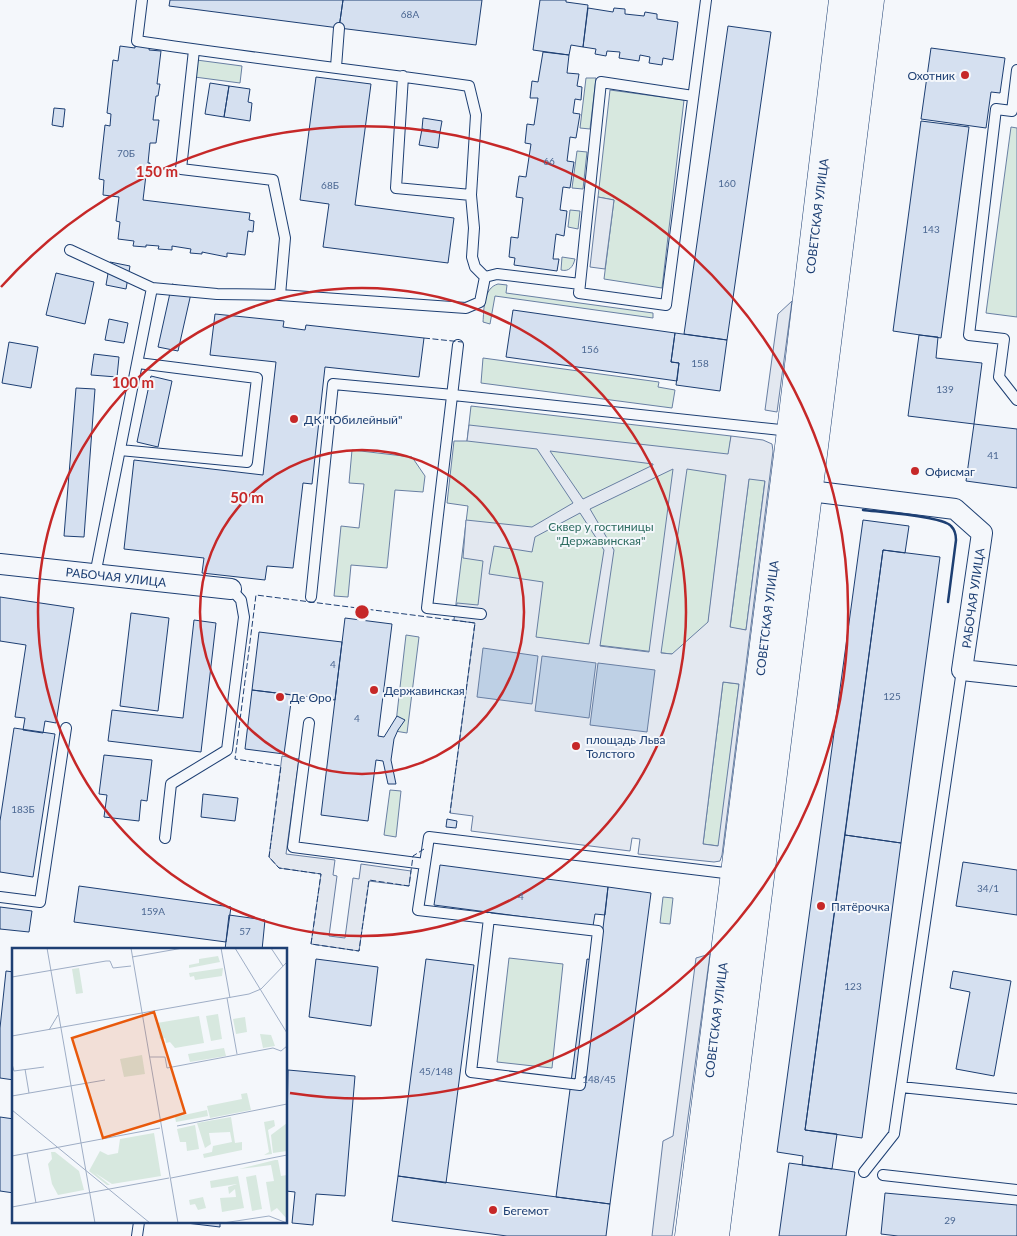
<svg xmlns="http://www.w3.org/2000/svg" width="1017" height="1236" viewBox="0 0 1017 1236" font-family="Lato,sans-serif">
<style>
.green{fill:#d7e8df;stroke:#687fa3}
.parking{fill:#e3e8f0;stroke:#687fa3;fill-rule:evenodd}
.water{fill:#bed0e5;stroke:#687fa3}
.building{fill:#d5e0f0;stroke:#1d3f73}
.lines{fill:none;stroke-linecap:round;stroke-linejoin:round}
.lane-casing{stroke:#1d3f73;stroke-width:12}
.street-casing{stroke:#1d3f73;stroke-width:22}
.primary-casing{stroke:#1d3f73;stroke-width:29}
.lane{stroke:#f4f7fb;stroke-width:10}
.street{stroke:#f4f7fb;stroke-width:20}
.primary{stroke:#f4f7fb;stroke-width:28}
.fence{stroke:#1d3f73;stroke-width:1;stroke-dasharray:6 2.5;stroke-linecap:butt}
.wall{stroke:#1d3f73;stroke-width:2.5}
.ring{fill:none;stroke:#c62828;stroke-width:2.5}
.poi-dot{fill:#c62828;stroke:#f4f7fb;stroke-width:2}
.labels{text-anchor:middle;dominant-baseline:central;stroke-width:4;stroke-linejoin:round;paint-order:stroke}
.number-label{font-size:10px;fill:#4b6792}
.poi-label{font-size:12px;fill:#1d3f73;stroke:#f4f7fb;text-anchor:start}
.street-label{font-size:12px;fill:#1d3f73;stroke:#f4f7fb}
.park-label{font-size:12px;fill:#2c6c60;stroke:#f4f7fb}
.inset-road{fill:none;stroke:#9eadc5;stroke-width:1}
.view{fill:#e8590c;fill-opacity:0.15;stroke:#e8590c;stroke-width:2.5}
.inset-edge{fill:none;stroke:#1d3f73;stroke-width:2.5}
.centre{fill:#c62828;stroke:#f4f7fb;stroke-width:2.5}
.ring-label{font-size:15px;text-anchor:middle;font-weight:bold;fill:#c62828;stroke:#f4f7fb;stroke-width:4;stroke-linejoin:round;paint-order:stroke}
</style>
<rect width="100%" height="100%" fill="#f4f7fb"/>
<!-- green -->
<path class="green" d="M189 59 242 66 240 83 187 76Z
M586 78H596L590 129 580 128Z
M610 90 684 100 662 288 604 279 614 200 598 197Z
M1011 127 1017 128V317L986 313Z
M577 151 587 152 583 189 572 188Z
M570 210 580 211 578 229 568 227Z
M562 257 575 259C573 267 569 272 561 270Z
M498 284 507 285 506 293 653 313V318L495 296 490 324 483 322C484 310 483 288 498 284Z
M483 358 659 382 658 387 675 390 672 408 481 383Z
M471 406 731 436 704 658 474 630 475 623 454 620 468 506 447 503 454 441H467Z
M352 450 412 457 425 476 423 492 395 490 387 568 351 565 348 597 334 596 341 526 359 528 364 484 349 483Z
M749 478 765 480 746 630 730 628Z
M406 635 419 637 407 733 395 731Z
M723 682 739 684 719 846 703 844Z
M390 790 401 791 396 837 384 835Z
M663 897 673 898 670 924 660 923Z
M509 958 563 964 552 1068 497 1062Z"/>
<!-- parking -->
<path class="parking" d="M598 197 614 200 605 269 590 267Z
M792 301 777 412 765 410 778 314Z
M469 425 728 454 731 436 763 440 772 444 773 451 722 855 720 861 714 862 638 854 640 839 632 838 630 851 471 831 473 816 450 813 475 623 454 620 457 603 478 605 483 561 463 558 466 520 532 527 573 503 537 449 467 441ZM550 451 653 464V465L583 499ZM673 469 649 652 600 646 614 550 590 509ZM687 469 726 475 708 622 672 654 661 653ZM749 479 765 481 746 630 730 627ZM580 513 604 550 589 644 536 637 543 582 489 574 494 546 532 552 535 537ZM723 682 739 684 718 846 703 844Z
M282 756 299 759 286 854 335 860 333 875 337 876 329 936 345 938 353 878 359 879 361 864 411 871 409 886 369 881 359 951 311 944 321 874 279 868 269 857Z
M710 954 672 1236H652L663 1141 673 1136 696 958Z"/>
<!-- water -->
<path class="water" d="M483 648 538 656 532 704 477 697Z
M542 656 596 663 589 718 535 711Z
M598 663 655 670 647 732 590 725Z"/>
<!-- building -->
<path class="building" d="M170 0H343L339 28 169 6Z
M343 0H482L476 45 339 28Z
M540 0H566V2L588 5 583 47 571 45 569 55 533 50Z
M588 8 613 12 614 8 625 9V14L644 16 645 12 657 14V19L678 22 673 60 663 58 662 65 649 63 650 57 640 55 639 61 619 58 620 52 607 51 606 56 595 54 596 49 583 47Z
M728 26 771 32 727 340 684 334Z
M135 42 150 44 149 50 161 51 157 84H160L158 96H156L153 120H159L156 143H150L148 163H150L148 176 146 175 143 200 250 213 249 220 254 221 253 232 248 231 245 255 227 253V257L202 252V254L190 253 191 249 172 246V250L158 249 159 246 146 245V247L133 246 134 241 118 239 120 222 116 221 119 197 103 195 104 180 99 179 105 125 110 126 111 114 107 113 113 60 118 61 120 46 135 48Z
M931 48 1005 58 1000 93 991 92 986 128 921 119Z
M543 52 569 55 567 73 579 74 577 86 582 87 581 100 575 99 573 113 580 114 576 138 570 137 567 161 574 162 570 188 563 187 560 210 567 211 564 236 556 234 553 259H559L557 271 514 265 515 258 509 257 511 237 518 238 523 198 516 197 519 176 526 177 531 144 525 143 527 124 534 125 538 98H530L532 81 538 82Z
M316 77 371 84 355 205 454 218 448 263 323 247 329 204 300 200Z
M210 83 229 86 224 117 205 114Z
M229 86 250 89 248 102 252 103 250 121 224 117Z
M54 108 65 109 63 127 52 125Z
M423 118 442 121 440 132 422 129Z
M921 121 969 127 941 338 893 331Z
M422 129 440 132 438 148 419 145Z
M110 262 130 266 126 289 106 285Z
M56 273 94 282 85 324 46 315Z
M172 284 192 289 178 351 158 347Z
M513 310 675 333 671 362 679 363 677 381 506 357Z
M215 314 284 321 283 327 305 330 306 325 424 338 419 377 325 367 312 484 303 483 293 568 267 566 265 580 202 573 204 558 124 549 134 460 263 475 276 362 210 355Z
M109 319 128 323 124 343 105 340Z
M675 333 727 340 720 391 676 385 679 363 671 362Z
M919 335 938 337 936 358 982 363 974 424 908 416Z
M9 342 38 347 31 388 2 383Z
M94 354 119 357 117 377 91 375Z
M151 376 172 381 158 447 137 442Z
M76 388 95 389 84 537 64 536Z
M974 424 1017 429V488L966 481Z
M863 520 909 526 905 553 883 550 805 1130 837 1134 832 1169 802 1165 803 1156 777 1152Z
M883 550 940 557 901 843 845 835Z
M0 597 74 608 56 723 45 721 43 733 23 730 25 718 15 717 26 645 0 641Z
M131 613 169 618 158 711 120 706Z
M345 618 392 624 378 736 384 737 397 716 405 720 398 730 394 739 391 760 396 784H388L383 761 376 760 368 821 321 815Z
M194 620 216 623 201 752 108 741 112 710 183 718Z
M259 632 342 642 335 700 252 690Z
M252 690 292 695 284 754 245 749Z
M14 728 55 734 33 877 0 872V821Z
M104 755 152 760 147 801 141 800 139 821 104 817 107 795 99 794Z
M203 794 238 798 235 821 201 817Z
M447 819 457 821 456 828 446 827Z
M845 835 901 843 862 1138 805 1130Z
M963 862 1017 870V915L956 906Z
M440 865 608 887 605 915 595 914 593 926 434 905Z
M79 886 231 907 226 942 74 922Z
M608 887 651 893 610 1204 556 1197 587 959 599 961Z
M0 907 32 911 29 932 0 929Z
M229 915 265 920 262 950H225Z
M316 959 378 967 371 1026 309 1017Z
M426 959 474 965 446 1183 398 1176Z
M6 971 14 972V1080L0 1078V1028Z
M953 971 1011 981 994 1076 956 1069 970 992 950 988Z
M288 1070 355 1076 345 1196 316 1194 313 1225 292 1223 295 1192 286 1191Z
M0 1117 14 1119V1193L0 1191Z
M789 1163 855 1172 846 1236H779Z
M398 1176 610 1204 606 1236H507L392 1221Z
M885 1193 1017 1205V1236H898L881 1234Z
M178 1222H220V1227Z"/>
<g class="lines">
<!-- lane casing -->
<g class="lane-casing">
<path id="lane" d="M142 0 137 41C248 58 359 70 469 86L476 115 471 195 396 188 403 76
M194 50 181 169 273 180 285 238 280 295
M336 67 339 28
M1017 70 1012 111 996 109 969 335 1004 339 999 377 1017 400
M471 195 474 228 472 257 475 267 485 277
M70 250 152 288 217 294 280 295 466 308 480 302 485 277 497 274 580 284 601 82 693 96
M580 284 579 293 666 305 706 0
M458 345 427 608 481 614
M120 450 247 462 257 378 138 363
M95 575 152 288
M311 597 333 384 453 395 790 431
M309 723 293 847 425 864
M165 838 171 784 227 750 244 617 241 600 231 589
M0 897 40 902 66 728
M489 918 471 1072 580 1085 598 931 418 910 429 837 733 874
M901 1087 1017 1099
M864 1172 894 1134 962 670
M883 1175 1017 1190
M137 1236 139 1222"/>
</g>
<!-- street casing -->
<g class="street-casing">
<path id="street" d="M810 491 955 509 982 533 962 670 1017 676
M0 564 231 589"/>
</g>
<!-- primary casing -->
<g class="primary-casing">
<path id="primary" d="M689 1236 791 431 843 0
M715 1236 870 0"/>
</g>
<!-- lane -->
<use href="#lane" class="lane"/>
<!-- street -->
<use href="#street" class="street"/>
<!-- primary -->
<use href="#primary" class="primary"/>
<!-- fence -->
<path class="fence" d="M424 338 462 342
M424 849 413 856 409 886 369 880 359 951 311 944 321 874 279 868 269 857 281 766 235 759 256 595 475 623 450 813"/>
<!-- wall -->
<path class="wall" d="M863 510C879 512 942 516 951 526 955 530 956 535 956 540L948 602"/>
</g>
<!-- distance rings -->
<g class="ring">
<circle cx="362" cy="612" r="162"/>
<circle cx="362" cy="612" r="324"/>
<path d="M1 287A486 486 0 1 1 290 1093"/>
</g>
<!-- markers -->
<g class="poi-dot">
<circle cx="965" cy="75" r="5"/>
<circle cx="294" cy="419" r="5"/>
<circle cx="915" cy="471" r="5"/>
<circle cx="374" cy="690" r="5"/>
<circle cx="280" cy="697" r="5"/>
<circle cx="576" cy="746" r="5"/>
<circle cx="821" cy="906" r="5"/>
<circle cx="493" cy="1210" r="5"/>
</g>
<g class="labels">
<!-- number labels -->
<g class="number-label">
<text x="410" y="14">68А</text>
<text x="126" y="153">70Б</text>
<text x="549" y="161">66</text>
<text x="727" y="183">160</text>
<text x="330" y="185">68Б</text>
<text x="931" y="229">143</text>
<text x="590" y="349">156</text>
<text x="700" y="363">158</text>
<text x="945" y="389">139</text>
<text x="993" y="455">41</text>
<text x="333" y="664">4</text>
<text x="892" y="696">125</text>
<text x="357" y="718">4</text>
<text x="23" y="809">183Б</text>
<text x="988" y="888">34/1</text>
<text x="521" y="896">4</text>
<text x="153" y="911">159А</text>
<text x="245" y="931">57</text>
<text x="853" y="986">123</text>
<text x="436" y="1071">45/148</text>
<text x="599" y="1079">148/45</text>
<text x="950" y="1220">29</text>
</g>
<!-- poi labels -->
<g class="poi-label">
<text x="955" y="75" text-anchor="end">Охотник</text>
<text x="304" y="419">ДК "Юбилейный"</text>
<text x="925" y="471">Офисмаг</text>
<text x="384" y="690">Державинская</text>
<text x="290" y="697">Де Оро</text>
<text x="586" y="739">площадь Льва<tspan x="586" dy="14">Толстого</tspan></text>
<text x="831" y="906">Пятёрочка</text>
<text x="503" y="1210">Бегемот</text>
</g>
<!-- street labels -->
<g class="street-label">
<text transform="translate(817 216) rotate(-83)">СОВЕТСКАЯ УЛИЦА</text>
<text transform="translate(116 577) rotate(6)">РАБОЧАЯ УЛИЦА</text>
<text transform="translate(973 598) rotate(-82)">РАБОЧАЯ УЛИЦА</text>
<text transform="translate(767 618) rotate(-83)">СОВЕТСКАЯ УЛИЦА</text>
<text transform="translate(716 1020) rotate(-83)">СОВЕТСКАЯ УЛИЦА</text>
</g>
<!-- park labels -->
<g class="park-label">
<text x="601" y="526">Сквер у гостиницы<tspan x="601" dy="14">"Державинская"</tspan></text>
</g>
</g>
<!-- overview -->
<g transform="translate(12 948)">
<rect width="275" height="275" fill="#f4f7fb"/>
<path d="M206 8 208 14 177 20V17L187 15V11ZM67 20 71 45 64 46 60 21ZM211 20 210 28 183 32 182 28 178 29 177 25ZM206 66 210 91 199 93 194 68ZM187 68 192 95 163 100 158 94 154 95 153 90 148 91 145 75ZM233 69 235 84 224 86 221 71ZM258 84 263 98 251 100 248 86 259 87ZM212 100 214 108 178 114 176 106ZM130 107 133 126 112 129 108 111ZM235 145 239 162 198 170 195 158 230 151 229 146ZM195 162 196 168 164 174 163 169ZM219 169 223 195 230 194V202L192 210 191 206 200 204 201 198 220 194 218 184 197 185 199 196 193 200 185 175ZM262 172 263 178 256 182 260 206 252 207 257 204 252 174ZM275 175V203L261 205 259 187ZM183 177 187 201 175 203 174 194H168L165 181ZM142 185 149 228 100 236 83 225 98 237H95L77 223 88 203 96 207 106 205 108 191ZM39 204H43L67 223 72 242 46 247 40 236 36 216 40 211ZM263 212H266L269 228 275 227V271L265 260 259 264 254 234 262 233 259 217 227 221ZM244 227 250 261 240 263 234 229ZM226 228 232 260 210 264 208 250 224 249 223 241 217 246 216 239 225 236 199 240 198 233ZM191 249 194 260 186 262 183 256 178 257 177 252Z" fill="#d7e8df"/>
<path class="inset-road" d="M35 0 83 275M119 0 166 275M209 0 218 50M223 0 275 85M259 0 271 18M120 9 171 0M0 29 94 13H98L101 20 119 18M215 50 225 106M37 82 46 67M0 88 237 46 249 41 275 14M138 109H153L155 120 261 100 269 103 275 98M0 116 2 123 32 119M13 121 17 145M0 148 93 132M0 162 138 275M165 178 275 156M15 205 24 255M0 208 148 180M159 230 275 207M0 259 157 230M211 275 257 268 275 275"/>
<path class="view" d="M142 64 173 165 91 190 60 90Z"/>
<rect width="275" height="275" class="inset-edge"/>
</g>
<circle cx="362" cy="612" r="8" class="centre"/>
<g class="ring-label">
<text x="157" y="177">150 m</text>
<text x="133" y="388">100 m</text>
<text x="247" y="503">50 m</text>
</g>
</svg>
